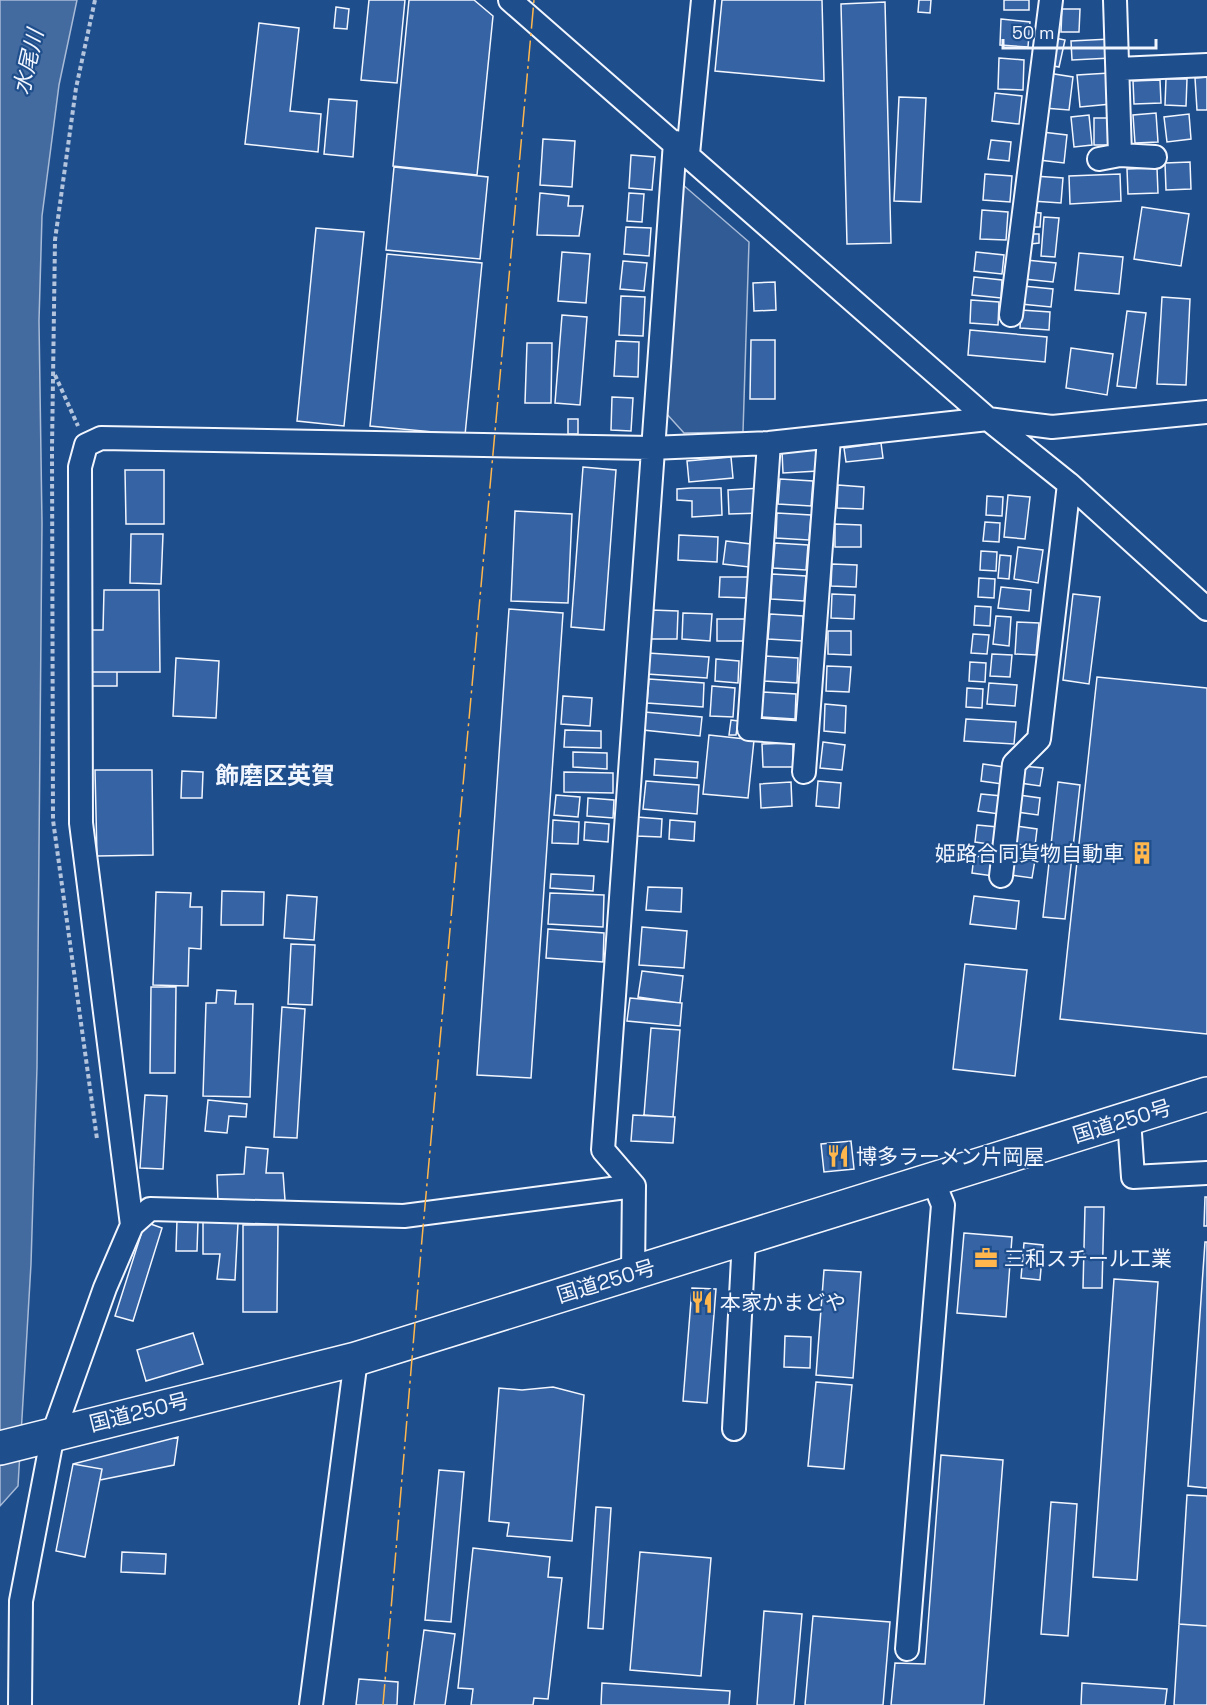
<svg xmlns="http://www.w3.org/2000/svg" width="1207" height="1705" viewBox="0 0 1207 1705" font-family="'Space Grotesk','Noto Sans JP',sans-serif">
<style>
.green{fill:#305b95;stroke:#a8bbd7;stroke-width:1.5}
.water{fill:#446ba0;stroke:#a8bbd7;stroke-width:1.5}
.building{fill:#3563a3;stroke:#f2f6ff;stroke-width:1.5}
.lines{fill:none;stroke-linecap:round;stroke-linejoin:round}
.minor-casing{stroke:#f2f6ff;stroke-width:26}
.highway-casing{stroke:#f2f6ff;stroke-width:36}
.path{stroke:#b3c4dc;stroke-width:4;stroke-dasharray:4.5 3;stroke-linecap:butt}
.minor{stroke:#1f4e8c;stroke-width:22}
.highway{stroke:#1f4e8c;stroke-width:33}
.power{stroke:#ffb74d;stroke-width:1.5;stroke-dasharray:21 4.5 3 4.5;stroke-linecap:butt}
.labels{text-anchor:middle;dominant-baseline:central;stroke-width:4.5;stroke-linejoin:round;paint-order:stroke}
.poi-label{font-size:21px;fill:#f2f6ff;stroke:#1f4e8c;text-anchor:start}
.street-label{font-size:21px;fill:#f2f6ff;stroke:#1f4e8c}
.water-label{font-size:22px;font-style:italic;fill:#f2f6ff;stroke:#1f4e8c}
.quarter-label{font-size:24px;font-weight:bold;fill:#f2f6ff;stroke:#1f4e8c}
</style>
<rect width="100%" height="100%" fill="#1f4e8c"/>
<!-- green -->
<path class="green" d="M682 184 749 242 743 432 684 433 665 412Z"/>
<!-- water -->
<path class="water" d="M0 0H77L59 85 42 216 39 321 42 523 37 1067 31 1264 18 1486 0 1506Z"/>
<!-- building -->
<path class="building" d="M369 0H405L397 83 361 80Z
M409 0H474L493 16 477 175 393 166Z
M722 0H822L824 81 715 71Z
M919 0H931L930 13 918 12Z
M1004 0H1029V10H1004Z
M885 2 891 243 847 244 841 4Z
M336 7 349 9 347 29 334 28Z
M1062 9H1080L1079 32H1061Z
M1001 19 1030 22 1028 47 1000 45Z
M259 23 299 28 290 111 321 114 318 152 245 144Z
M1055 38 1065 40 1059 67 1049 65Z
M1110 39 1111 58 1072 60 1071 41Z
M999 58 1024 60 1023 90 998 89Z
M1048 73 1073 77 1069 110 1044 108Z
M1109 73 1111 104 1080 107 1077 75Z
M1207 77V110H1197L1195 78Z
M1166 79H1187L1186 106 1165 105Z
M1160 80 1161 103 1134 104 1133 81Z
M995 93 1022 96 1019 124 992 121Z
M899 97 926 98 921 202 894 201Z
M329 99 357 101 353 157 324 154Z
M1156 113 1158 142 1135 143 1133 115Z
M1189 114 1191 139 1167 142 1164 117Z
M1089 115 1092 145 1074 147 1071 117Z
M1094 118H1111L1110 145H1094Z
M1042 132 1067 135 1064 163 1039 160Z
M543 139 575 141 572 187 540 185Z
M991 140 1011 142 1009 161 988 159Z
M631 155 655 157 652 190 629 188Z
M1190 162 1191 189 1166 190 1165 163Z
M394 167 488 177 480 259 386 250Z
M1157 168 1158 193 1128 194 1127 169Z
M985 174 1012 176 1010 202 983 200Z
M1120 174 1121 201 1070 204 1069 176Z
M1034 176 1063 178 1061 203 1032 201Z
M540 193 569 196 568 206H583L579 236 537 235Z
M629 193 644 194 642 222 627 221Z
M1142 207 1189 214 1181 266 1134 259Z
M982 210 1008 212 1006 240 980 239Z
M1030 212 1041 213 1040 227H1029Z
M1044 217 1059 218 1055 257 1041 256Z
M626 227 651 228 649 256 624 254Z
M316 228 364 232 344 426 297 421Z
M1031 234H1039V243L1031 244Z
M562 252 590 254 586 303 558 301Z
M976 252 1004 255 1002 274 974 271Z
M1079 253 1123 257 1119 294 1075 290Z
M387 254 482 263 465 435 370 426Z
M1026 260 1056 263 1053 282 1024 279Z
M623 261 647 263 644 291 620 289Z
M974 277 1002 280 1001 298 972 295Z
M775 282 776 310 754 311 753 283Z
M1023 286 1053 289 1051 307 1021 304Z
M621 296 645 297 643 336 619 335Z
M1162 297 1190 299 1186 385 1157 384Z
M971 300 999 302 998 325 970 323Z
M1021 310 1050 312 1049 330 1020 328Z
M1127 311 1146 313 1136 388 1117 386Z
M562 315 587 317 580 405 555 403Z
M970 330 1047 337 1045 362 968 355Z
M751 340H775V399H750Z
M616 341 639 342 638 377 614 376Z
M527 343H552L551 403H525Z
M1071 348 1113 354 1107 395 1066 388Z
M612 397 633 398 631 431 611 430Z
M568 419H578V434H568Z
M881 443 883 458 846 462 844 448Z
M817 449 818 471 783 473 782 451Z
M731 457 733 478 689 482 687 461Z
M583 467 616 470 604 630 571 627Z
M125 470H164V524H126Z
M780 479 813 481 811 506 778 504Z
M838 485 864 487 863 509 837 508Z
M691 488H721L722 515 692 517V501L677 500V489Z
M761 488 762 513 729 514 728 490Z
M1008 495 1030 497 1025 539 1004 537Z
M987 496 1003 497 1002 516 986 515Z
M515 511 572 514 568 603 511 601Z
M777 513 811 515 809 540 776 538Z
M985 522 1000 523 999 542 983 541Z
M835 524 861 525V547H835Z
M131 534H163L161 584 130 583Z
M679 535 718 537 717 562 678 560Z
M726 541 751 544 749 567 723 564Z
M775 543 808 545 806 570 773 568Z
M1018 547 1043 550 1038 583 1014 579Z
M981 551 997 552 996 571 980 570Z
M1000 555 1011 556 1009 579 998 578Z
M832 564 857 565 856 587 831 586Z
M772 574 806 576 804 601 771 599Z
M720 577H751L750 598 719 597Z
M979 578 995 579 994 598 978 597Z
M1001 587 1031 590 1029 611 998 608Z
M104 590H159L160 672H89V630H103Z
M832 594 855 595 854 619 831 618Z
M1073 594 1100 597 1089 684 1063 680Z
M975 606 991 607 990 626 974 625Z
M509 609 563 613 531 1078 477 1075Z
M651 610 678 611 677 639H651Z
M683 613 712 614 710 641 682 639Z
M770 614 803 616 802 641 768 639Z
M996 616 1011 617 1009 646 993 644Z
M717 619H747V641H717Z
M1017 622 1039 623 1036 655 1015 654Z
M828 631H851V655L828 654Z
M973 634 989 635 987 654 971 653Z
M648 653 709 657 707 678 647 674Z
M992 654 1012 655 1010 677 990 676Z
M765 656 798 658 797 683 764 681Z
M176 658 219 661 216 718 173 716Z
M716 659 739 661 738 683 715 681Z
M970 662 986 663 985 682 969 681Z
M827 666 851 667 849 692 826 691Z
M90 672H117V686H90Z
M1097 677 1207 688V1034L1060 1019Z
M649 679 704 683 703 707 647 703Z
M989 683 1017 685 1015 706 987 704Z
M712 686 735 688 733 717 710 716Z
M967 688 983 689 982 708 966 707Z
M763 692 796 694 795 719 761 717Z
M563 696 592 698 590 726 561 724Z
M825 704 846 706 845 733 824 731Z
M644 712 702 717 700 736 643 730Z
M966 719 1016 722 1014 744 964 741Z
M731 720 738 721 736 735H729Z
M565 730 601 731V748L564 747Z
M709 735 754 740 748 798 703 794Z
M823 742 845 745 842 770 820 768Z
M793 743V767H763L762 744Z
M573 752 607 753V769L573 767Z
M655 759 698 762 697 778 654 775Z
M983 764 1004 767 1002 784 981 781Z
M1022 766 1043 768 1040 786 1020 783Z
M95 770H152L153 855 97 856Z
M182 771 203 772 202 798H181Z
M564 772 613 773V793L564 792Z
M646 781 699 785 697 814 643 809Z
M818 781 841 783 839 808 816 806Z
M791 782 792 806 761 808 760 784Z
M1058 782 1080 785 1065 919 1043 917Z
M981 794 1002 796 999 814 978 811Z
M556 795 580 797 578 817 554 815Z
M1019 795 1040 798 1038 815 1017 812Z
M588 798 614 800 613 818 587 816Z
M637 817 662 819 661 837 636 836Z
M553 820 579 822 578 844 552 843Z
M670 820 695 822 694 841 669 839Z
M585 822 609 824 608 842 584 840Z
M977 825 998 827 996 845 975 842Z
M1016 826 1037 829 1035 846 1014 844Z
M974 856 995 858 993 876 972 873Z
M1014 858 1035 860 1032 878 1011 875Z
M551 874 594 876 593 891 550 888Z
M648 887 682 888 681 912 646 910Z
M222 891 264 892 263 925H221Z
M156 892 191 893 190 907H202L201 949 189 948 188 986 153 985Z
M550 893 604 895 603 927 548 924Z
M287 895 317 897 314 940 284 938Z
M974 896 1019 901 1016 929 970 924Z
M642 927 687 931 684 968 639 965Z
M548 929 604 933 603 962 546 958Z
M291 944 315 945 312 1005 288 1004Z
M965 964 1027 970 1015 1076 953 1069Z
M642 971 683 976 680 1003 638 997Z
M151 987H176L175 1073H150Z
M217 990 236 991 235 1004H253L250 1097 203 1096 206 1003H216Z
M630 998 682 1003 680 1026 627 1021Z
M282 1007 305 1009 297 1138 274 1137Z
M651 1028 680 1030 673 1117 644 1115Z
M145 1095 167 1096 163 1169 140 1168Z
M208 1100 247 1104 246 1117 229 1116 227 1133 205 1131Z
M633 1115 675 1117 673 1143 631 1141Z
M851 1141 854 1169 824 1172 821 1144Z
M246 1147 268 1149 266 1173H283L285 1200 218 1203 217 1175 244 1174Z
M1205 1197H1207V1226H1204Z
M1085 1207H1104L1102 1288H1083Z
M177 1220 198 1221 197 1251H176Z
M145 1222 162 1228 133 1321 115 1316Z
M203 1222 238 1223 235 1280 217 1279 220 1254H203Z
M243 1225H278L277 1312H243Z
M964 1233 1012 1237 1006 1317 957 1313Z
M1205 1242H1207V1488L1188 1486Z
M1024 1243 1043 1245 1040 1280 1021 1278Z
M824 1270 861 1272 853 1378 816 1375Z
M1114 1279 1158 1282 1137 1580 1093 1577Z
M692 1288 716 1289 707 1403 683 1401Z
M193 1333 203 1364 146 1381 137 1350Z
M785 1336 811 1337 810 1368 784 1367Z
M816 1382 852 1385 844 1469 808 1466Z
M553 1387 584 1395 572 1541 507 1536 509 1523 489 1521 499 1388 522 1390Z
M178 1437 174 1465 100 1480 102 1469 73 1464Z
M941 1455 1003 1460 984 1705H891L895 1663 925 1664Z
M73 1464 102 1469 85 1557 56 1551Z
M439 1470 464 1472 451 1622 425 1620Z
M1187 1495 1207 1496V1626L1179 1624Z
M1051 1502 1077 1504 1068 1636 1041 1634Z
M596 1507 611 1508 603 1629 588 1628Z
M473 1548 550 1557 548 1577 562 1578 548 1699 534 1698 533 1705H471L473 1689 458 1688Z
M122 1552 166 1554 165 1574 121 1572Z
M640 1552 711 1558 701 1676 630 1670Z
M764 1611 802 1614 794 1705H757Z
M813 1616 890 1622 883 1705H805Z
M1179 1624 1207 1626V1705H1174Z
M424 1630 455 1634 445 1705H414Z
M359 1679 398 1682 397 1705H356Z
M602 1683 730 1691 729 1705H601Z
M1082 1683 1167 1689 1165 1705H1081Z"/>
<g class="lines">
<!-- minor casing -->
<g class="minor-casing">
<path id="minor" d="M510 0 988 419 1069 484 1207 609
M1115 0 1120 155
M1118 69 1207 65
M688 154 703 0
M1099 159 1120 155 1155 157
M1011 315 1051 0
M769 443 749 729 805 733
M804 772 829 438
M1001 876 1014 764 1039 739 1069 484
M1129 1119 1133 1177 1207 1173
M132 1225 81 823 80 467 86 445 101 438 651 448 769 443 988 419 1052 427 1207 412
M633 1273 634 1186 603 1150 675 142
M734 1429 744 1239
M907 1649 943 1205 933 1180
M20 1705 21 1601 53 1434 105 1288 132 1225 150 1209 404 1216 634 1186
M311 1705 356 1359"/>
</g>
<!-- highway casing -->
<g class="highway-casing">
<path id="highway" d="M0 1448 356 1359 1207 1094"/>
</g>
<!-- path -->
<path class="path" d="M95 0 76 88 55 240 52 448 53 820 97 1139
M55 375 78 426"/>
<!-- minor -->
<use href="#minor" class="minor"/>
<!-- highway -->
<use href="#highway" class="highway"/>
<!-- power -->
<path class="power" d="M383 1705 422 1239 534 0"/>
</g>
<!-- icons -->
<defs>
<g id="building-bare" transform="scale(1.8)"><path d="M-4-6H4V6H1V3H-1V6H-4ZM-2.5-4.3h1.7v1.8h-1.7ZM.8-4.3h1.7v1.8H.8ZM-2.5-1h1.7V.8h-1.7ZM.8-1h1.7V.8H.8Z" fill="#ffb74d" stroke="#1f4e8c" stroke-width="2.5" paint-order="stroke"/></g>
<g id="restaurant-bare" transform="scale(1.8)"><path d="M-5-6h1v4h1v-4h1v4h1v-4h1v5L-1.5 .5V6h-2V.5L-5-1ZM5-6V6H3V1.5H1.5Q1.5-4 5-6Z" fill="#ffb74d" stroke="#1f4e8c" stroke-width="2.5" paint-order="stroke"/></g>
<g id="office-bare" transform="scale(1.8)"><path d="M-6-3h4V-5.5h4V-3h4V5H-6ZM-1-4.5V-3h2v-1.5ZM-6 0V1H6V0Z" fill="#ffb74d" stroke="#1f4e8c" stroke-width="2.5" paint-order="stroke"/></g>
</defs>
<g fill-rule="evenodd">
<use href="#building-bare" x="1142" y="853"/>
<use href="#restaurant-bare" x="838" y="1156"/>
<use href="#office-bare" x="986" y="1258"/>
<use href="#restaurant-bare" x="702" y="1302"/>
</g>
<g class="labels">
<!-- poi labels -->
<g class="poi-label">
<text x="1124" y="853" text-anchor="end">姫路合同貨物自動車</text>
<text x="856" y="1156">博多ラーメン片岡屋</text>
<text x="1004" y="1258">三和スチール工業</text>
<text x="720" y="1302">本家かまどや</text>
</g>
<!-- street labels -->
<g class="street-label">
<text transform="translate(1122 1121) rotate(-17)">国道250号</text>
<text transform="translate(606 1281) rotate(-17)">国道250号</text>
<text transform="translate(139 1412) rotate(-14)">国道250号</text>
</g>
<!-- water labels -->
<g class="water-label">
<text transform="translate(28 62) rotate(-77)">水尾川</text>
</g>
<!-- quarter labels -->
<g class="quarter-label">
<text x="275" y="775">飾磨区英賀</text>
</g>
</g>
<!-- scale -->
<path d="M1003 39v9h153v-9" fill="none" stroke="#f2f6ff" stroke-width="3"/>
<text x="1012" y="39" font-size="18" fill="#f2f6ff" stroke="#1f4e8c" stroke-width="4.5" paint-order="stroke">50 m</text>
</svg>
